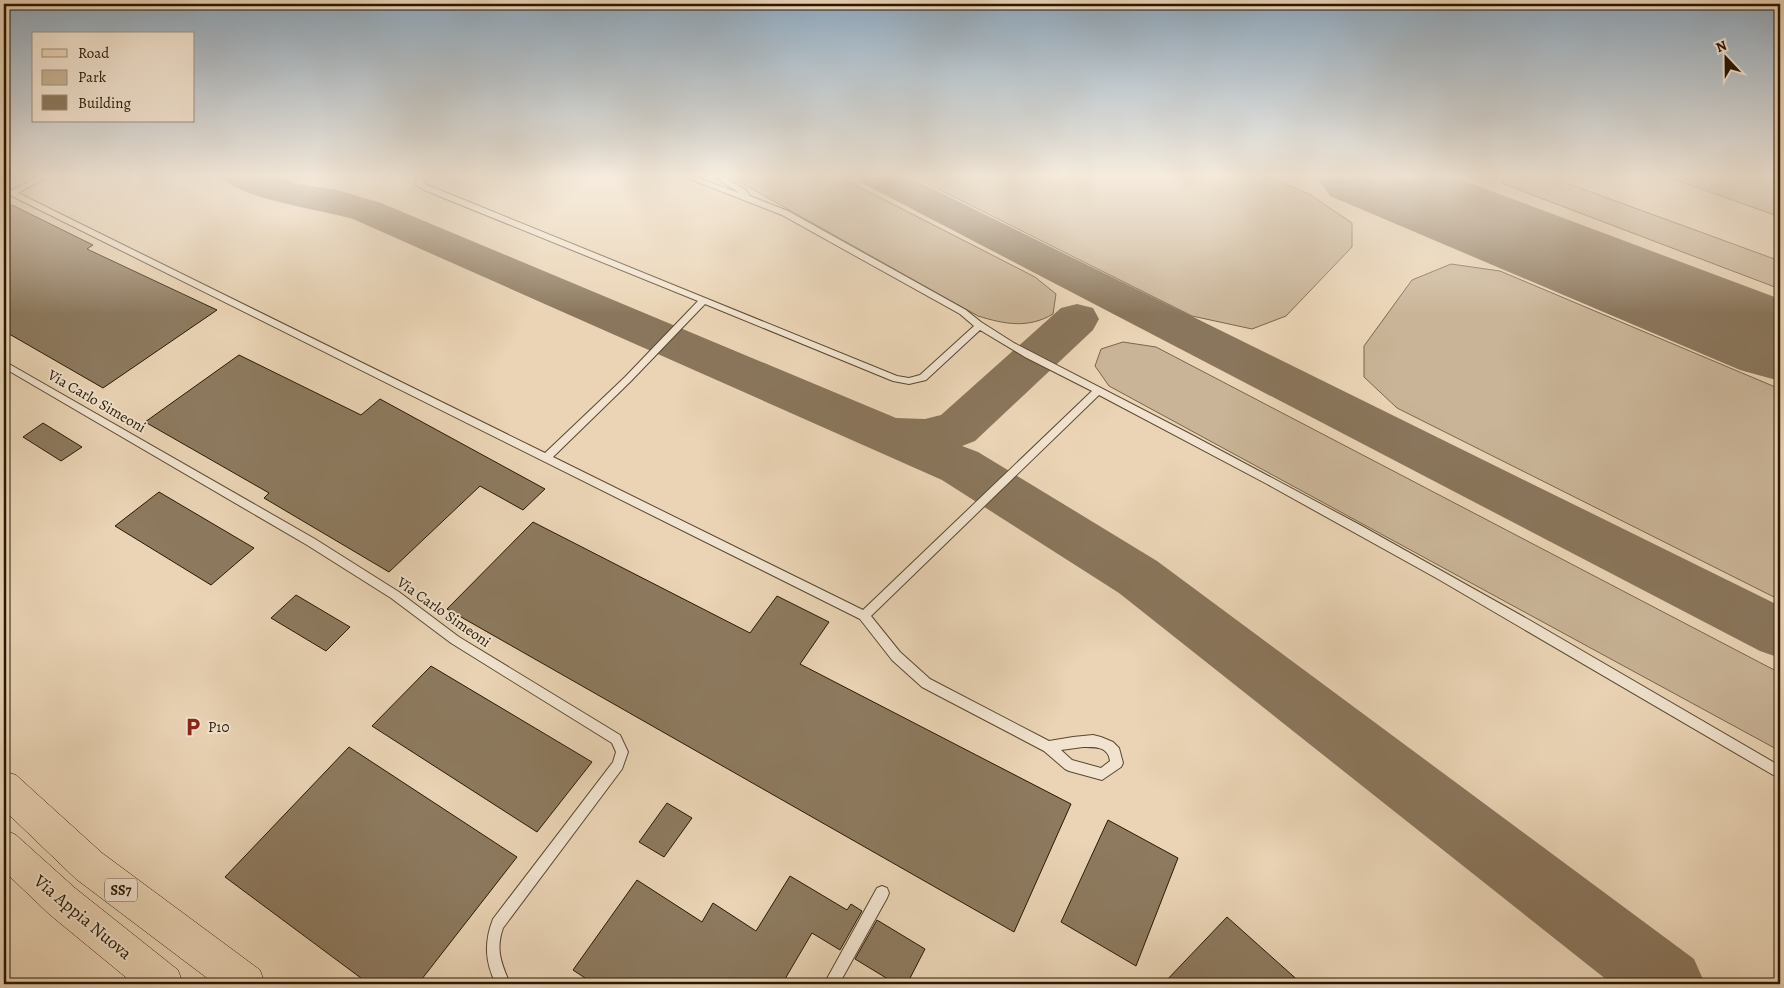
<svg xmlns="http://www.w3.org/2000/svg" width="1784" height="988" viewBox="0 0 1784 988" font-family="Alegreya,serif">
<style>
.green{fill:#c9b497;stroke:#79664c}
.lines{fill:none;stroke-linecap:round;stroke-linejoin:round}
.taxiway{fill:#8a765c;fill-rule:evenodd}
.runway{fill:#8a765c;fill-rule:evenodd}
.building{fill:#8d7a5f;stroke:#291802}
.service-casing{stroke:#59472f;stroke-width:2}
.primary-casing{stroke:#291802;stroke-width:1}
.service{fill:#f1e3cf;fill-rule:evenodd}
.primary{fill:#ead4b5;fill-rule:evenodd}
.labels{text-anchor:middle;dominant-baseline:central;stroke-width:4;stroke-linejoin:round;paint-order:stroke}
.shield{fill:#f1e3cf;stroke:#655540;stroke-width:1}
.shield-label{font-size:14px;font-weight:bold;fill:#291802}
.street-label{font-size:15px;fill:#291802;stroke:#f1e3cf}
.poi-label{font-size:15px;fill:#291802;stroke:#f1e3cf;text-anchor:start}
.near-street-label{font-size:18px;fill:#291802;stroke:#f1e3cf}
</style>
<rect width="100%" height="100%" fill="#ead4b5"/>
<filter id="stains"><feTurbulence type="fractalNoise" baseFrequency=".004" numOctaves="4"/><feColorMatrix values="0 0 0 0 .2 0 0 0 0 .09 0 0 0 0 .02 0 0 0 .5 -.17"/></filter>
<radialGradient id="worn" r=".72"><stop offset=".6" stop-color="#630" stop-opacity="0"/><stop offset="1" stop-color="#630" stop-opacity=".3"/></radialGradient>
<!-- green -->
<path class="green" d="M729 176H838L1035 277 1056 294 1053 314C1028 329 1004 324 978 316Z
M912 176H1266L1309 194 1352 223V247L1286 316 1252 329 1192 316Z
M1506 176H1547L1780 261V289L1501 183Z
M1665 176H1780V217Z
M1451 264 1500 271 1780 389V600L1397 408 1364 377V346L1412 280Z
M1123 342 1156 347 1780 673V751L1109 386 1095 366 1101 349Z"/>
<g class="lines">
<!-- taxiway -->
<path class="taxiway" d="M221 176H276L299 184 337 190 381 203 896 418 925 419 941 415 1061 308 1077 304 1093 308 1099 319 1093 330 975 441 962 446 978 452 1157 561 1694 959 1705 984H1612L1119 593 942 480 353 219C324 210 237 199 221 176Z
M858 176H907L1780 606V658L1760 651 864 184Z"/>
<!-- runway -->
<path class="runway" d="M1316 176H1451L1780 299V381L1740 370 1330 196Z"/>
</g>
<!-- building -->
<path class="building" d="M12 205 93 245 87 249 217 310 103 388 4 331V209Z
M239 355 361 415 380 399 545 489 523 510 480 486 389 572 264 498 269 493 145 422Z
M43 423 82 447 61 461 23 437Z
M159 492 254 548 211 585 115 526Z
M533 522 750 633 777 596 829 622 800 664 1071 804 1014 932 447 609Z
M296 595 350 627 326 651 271 618Z
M431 666 592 762 537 832 372 726Z
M349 747 517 857 418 984H369L225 877Z
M667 803 692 818 664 857 639 842Z
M1108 820 1178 858 1136 966 1061 922Z
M790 876 847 910 851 904 862 911 840 950 812 933 782 984H594L573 970 637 880 702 922 713 903 756 931Z
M1227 917 1302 984H1163Z
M877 920 925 949 907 984H896L855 959Z"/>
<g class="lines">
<!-- service casing -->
<g class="service-casing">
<path id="service" d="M40 176H49L18 193 545 453 625 377 698 301 424 190 415 184 418 176H427L424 179 423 183 430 186 897 376 909 378 920 375 974 326 960 314 782 215 682 176H693L739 193 713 176H722L745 189 750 196 788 211 966 310 981 322 1014 343 1188 433 1360 525 1531 621 1780 766V779L1438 579 1267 484 1099 395 871 616 900 652 930 679 1049 741 1073 737 1093 735 1101 737 1113 742 1119 748 1123 763 1121 767 1102 780 1069 771 1065 769 1044 751 922 687 892 660 860 619 4 192V187L12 190ZM705 304 893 381 909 384 926 380 980 330 1025 357 1092 391 863 610 553 457 631 381ZM1083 747C1095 747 1108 746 1110 761L1101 768 1072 760 1061 750Z
M4 361 315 539 399 592 459 637 620 735 628 752 622 769 503 928C495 951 502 964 510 984H496C485 962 484 942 493 919L613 762 616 752 612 743 451 643 391 598 307 545 4 368Z
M882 886 887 888 889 893 887 898 839 984H824L877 888Z"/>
</g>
<!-- primary casing -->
<g class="primary-casing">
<path id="primary" d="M4 771 16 775 102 853 260 970 265 984H215L76 879 4 810Z
M4 829 16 835 75 888 178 970 183 984H134L49 914 4 871Z"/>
</g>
<!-- service -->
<use href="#service" class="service"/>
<!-- primary -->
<use href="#primary" class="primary"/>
</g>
<!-- sky -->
<linearGradient id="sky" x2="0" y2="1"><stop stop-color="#8ea7bb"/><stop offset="0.56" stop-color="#f6ecde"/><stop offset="1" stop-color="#f6ecde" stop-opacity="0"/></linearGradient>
<rect width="1784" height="314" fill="url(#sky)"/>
<!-- icons -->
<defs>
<g id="parking-bare" transform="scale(1.5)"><path d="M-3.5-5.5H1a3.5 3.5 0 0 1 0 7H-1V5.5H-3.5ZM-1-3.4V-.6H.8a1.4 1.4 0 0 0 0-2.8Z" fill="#8f2418" stroke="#f1e3cf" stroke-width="2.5" paint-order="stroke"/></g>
</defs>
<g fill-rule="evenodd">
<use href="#parking-bare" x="193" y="727"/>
</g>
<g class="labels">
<!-- shield labels -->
<rect class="shield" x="105" y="878.5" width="32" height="23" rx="4"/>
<g class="shield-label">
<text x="121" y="890">SS7</text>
</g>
<!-- street labels -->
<g class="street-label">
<text transform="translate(97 401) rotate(30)">Via Carlo Simeoni</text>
<text transform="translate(444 612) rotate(35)">Via Carlo Simeoni</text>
</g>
<!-- poi labels -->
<g class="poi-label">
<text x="208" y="727">P10</text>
</g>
<!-- near-street labels -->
<g class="near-street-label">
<text transform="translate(83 917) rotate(40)">Via Appia Nuova</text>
</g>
</g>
<!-- margin -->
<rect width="1784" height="988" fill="none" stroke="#ead4b5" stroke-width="20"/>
<rect x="5" y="5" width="1774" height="978" fill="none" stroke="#291802" stroke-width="2.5"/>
<rect x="10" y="10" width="1764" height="968" fill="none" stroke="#291802"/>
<!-- legend -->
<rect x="32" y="32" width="162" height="90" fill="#f1e3cf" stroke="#a1927d"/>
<rect x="42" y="49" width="25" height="8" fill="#ead4b5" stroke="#a1927d"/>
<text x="78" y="58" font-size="15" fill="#291802">Road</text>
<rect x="42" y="70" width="25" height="15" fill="#c9b497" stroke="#a1927d"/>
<text x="78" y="82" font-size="15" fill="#291802">Park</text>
<rect x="42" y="95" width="25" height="15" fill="#8d7a5f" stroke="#a1927d"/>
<text x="78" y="108" font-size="15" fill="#291802">Building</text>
<!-- north arrow -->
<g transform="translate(1726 58) rotate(338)" stroke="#f1e3cf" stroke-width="4" paint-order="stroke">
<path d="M0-4L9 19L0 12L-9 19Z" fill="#291802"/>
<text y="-8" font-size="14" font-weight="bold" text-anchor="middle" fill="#291802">N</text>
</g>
<rect width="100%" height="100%" filter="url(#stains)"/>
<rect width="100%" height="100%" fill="url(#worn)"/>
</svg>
